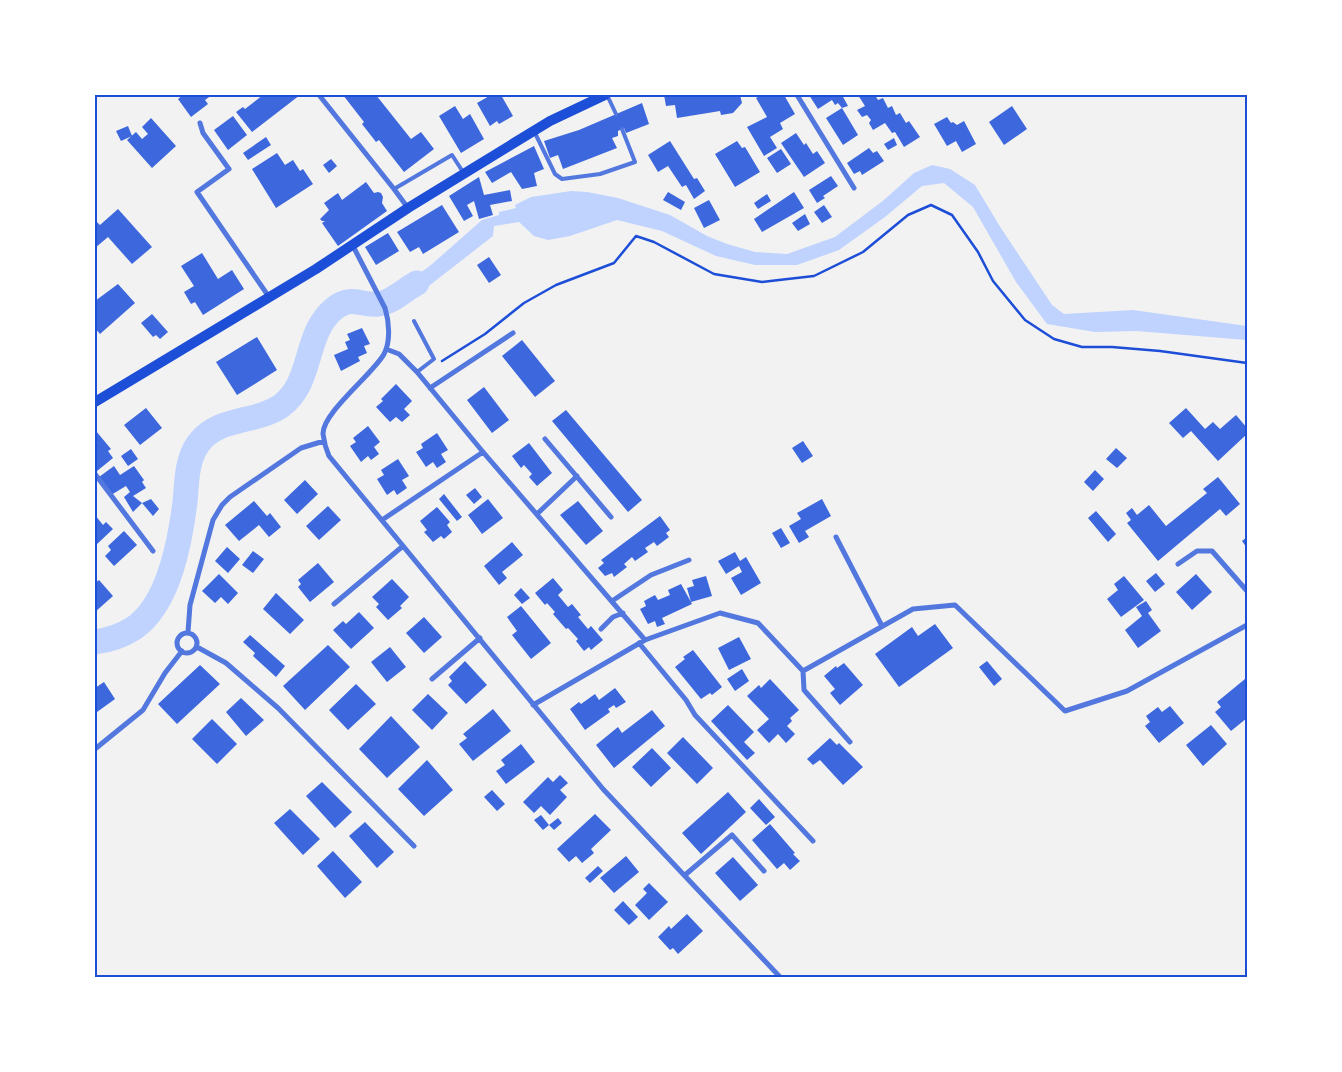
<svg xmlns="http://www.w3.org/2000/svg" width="1342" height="1072" viewBox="0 0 1342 1072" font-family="Ubuntu,sans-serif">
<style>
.water{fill:#bfd3fe}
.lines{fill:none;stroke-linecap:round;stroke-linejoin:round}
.river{stroke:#bfd3fe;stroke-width:25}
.building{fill:#3d67dc}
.path{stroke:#1d4ed8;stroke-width:2.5}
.service{stroke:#5277de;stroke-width:4}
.minor{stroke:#5277de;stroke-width:5}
.secondary{stroke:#1d4ed8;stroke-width:10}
.neatline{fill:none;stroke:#1d4ed8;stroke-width:2}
</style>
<rect width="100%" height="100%" fill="#f2f2f2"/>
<!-- water -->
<path class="water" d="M932 165 950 169 975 185 999 225 1052 305 1064 314 1133 310 1247 326V340L1136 331 1095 332 1047 324 1016 282 973 207 944 183 922 186 885 217 839 250 797 265H755L716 256 662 231 617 220 570 236 548 240 534 236 519 222 494 226 493 236 412 299 395 308C390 304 387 299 385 292L416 276 431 265 482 220 499 215V212L516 208 515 205 531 197 571 191 587 192 618 198 670 215 707 236 727 244 755 252 787 254 835 237 884 200 914 173Z"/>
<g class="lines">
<!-- river -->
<path class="river" d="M95 642C109 640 122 636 134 628 169 604 180 542 185 502 187 483 186 461 198 444 218 416 255 424 281 406 314 382 303 333 335 308 352 295 361 306 378 304 392 303 405 289 417 283"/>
</g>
<!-- building -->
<path class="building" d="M183 95H212L205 100 208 104 191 117 178 99Z
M263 95H300L252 132 236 112 243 107 245 109Z
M343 95H376L411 139 421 132 434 149 404 172 379 140 376 142 362 124 364 122Z
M491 95H501L513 116 499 124 497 121 490 126 477 103Z
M664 95H740L742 103 733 113 721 115 720 111 677 118 675 105 666 106Z
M762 95H784L795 114 780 123 783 129 770 137 777 148 764 156 747 127 767 117 756 98Z
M809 95H842L848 106 842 108 838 103 835 105 832 100 818 109Z
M858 95H875L878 100 883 98 888 108 892 106 896 115 900 113 906 123 909 121 920 137 904 147 895 132 892 133 885 123 873 130 869 123 871 120 867 115 862 117 857 110 865 106Z
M642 103 649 124 626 133 624 128 618 131V136L612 138 617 148 563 169 558 155 550 158 544 141 579 130Z
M455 106 463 119 470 114 484 139 461 153 439 116Z
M1012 106 1027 129 1004 145 989 122Z
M842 108 858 135 843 145 826 118Z
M233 116 247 135 228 150 214 130Z
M947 117 951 123 953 122 957 125 964 121 976 144 962 152 956 141 947 146 934 124Z
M151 118 176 146 152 168 127 140 136 132 142 139 148 134 142 127Z
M128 126 132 136 121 141 116 131Z
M796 133 804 145 806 143 813 154 817 151 825 163 804 177 781 143Z
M266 137 271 145 248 160 243 153Z
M894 138 897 145 888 150 884 144Z
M670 141 694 179 697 178 705 191 694 199 686 185 682 187 668 166 658 172 648 155Z
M737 141 742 148 745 147 760 172 735 187 715 154Z
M534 146 544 169 534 173 537 186 522 189 511 172 492 183 485 172Z
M869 148 873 153 877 151 884 161 862 175 860 171 854 174 847 163Z
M781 149 791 164 777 173 767 158Z
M277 153 285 165 293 160 300 171 303 169 313 184 276 208 252 169Z
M331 159 337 166 329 173 323 165Z
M831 176 838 186 823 196 825 198 817 203 809 190Z
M479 177 484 195 510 190 512 201 490 205 493 215 479 219 474 201 467 205 473 216 464 221 449 196Z
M366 182 374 193 378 192 381 193 383 197 382 203 387 211 338 246 322 223 325 221H322L320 219 329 210 324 203 338 193 342 200Z
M668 192 685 202 681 210 663 200Z
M794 192 804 208 762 232 754 219Z
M767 194 771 201 758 209 754 203Z
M709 200 720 220 704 228 694 208Z
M442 205 459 232 423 254 419 247 410 252 397 232Z
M824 205 832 217 822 223 814 212Z
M118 209 152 247 132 264 108 237 95 248V220L100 225Z
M805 214 810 224 798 231 792 223Z
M388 233 399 251 376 265 365 247Z
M202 253 218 279 232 270 244 289 203 315 195 302 191 304 184 292 194 286 181 266Z
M489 257 501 275 489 283 477 265Z
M118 284 135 303 100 334 95 328V301Z
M152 314 168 332 160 339 156 335 153 337 141 323Z
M362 328 370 344 364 346 367 353 358 357 360 361 341 371 334 355 348 349 345 342 350 340 347 334Z
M257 337 277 370 237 395 216 362Z
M522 340 555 381 535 397 502 356Z
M396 384 412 401 404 409 410 415 402 422 396 417 390 422 376 407 383 401 381 399Z
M484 387 509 420 492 433 467 400Z
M146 408 162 428 140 445 124 425Z
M1186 408 1205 429 1213 422 1220 429 1236 415 1247 428V434L1218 461 1191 431 1183 438 1169 423Z
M566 410 642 500 628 512 552 421Z
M368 426 380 442 374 447 379 454 371 460 368 456 361 462 350 446 356 442 353 438Z
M96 431 111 449 108 451 113 458 97 471 95 469Z
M437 433 448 450 441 454 446 462 437 468 433 462 426 467 416 452 423 448 421 444Z
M803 441 813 456 802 463 792 448Z
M529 443 552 473 537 486 529 477 532 474 524 465 521 468 512 456Z
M1116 448 1127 458 1117 468 1106 459Z
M131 449 138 459 128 466 121 456Z
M398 459 409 476 402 480 407 488 397 495 394 490 387 495 377 479 384 475 381 470Z
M114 466 120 475 134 466 144 480 142 482 146 488 133 496 142 503 133 512 124 497 130 492 126 486 111 495 99 477Z
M1095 470 1104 479 1093 491 1084 482Z
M1218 477 1240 504 1226 516 1220 509 1158 561 1127 523 1131 520 1126 513 1132 508 1137 515 1149 505 1166 526 1207 493 1203 489Z
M305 480 318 494 297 514 284 500Z
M475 488 482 497 474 504 466 495Z
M444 494 462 517 457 521 439 499Z
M151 499 159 509 153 516 142 503Z
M488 499 503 518 482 534 468 515Z
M822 499 831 516 805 531 809 537 799 543 789 526 801 519 797 513Z
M254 501 267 516 270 513 281 527 269 537 259 525 239 541 225 525Z
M578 501 603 531 586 545 560 515Z
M328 506 341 520 319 540 306 526Z
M437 507 450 522 447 525 452 532 444 539 441 536 433 542 424 532 427 530 420 521Z
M1096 511 1116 534 1108 542 1088 518Z
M95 515 103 525 106 522 113 529 95 546Z
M660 516 670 530 666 533 669 537 657 546 654 542 645 548 648 552 635 561 632 557 624 564 627 567 614 577 612 573 605 576 598 568 604 563 601 560Z
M781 528 790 543 781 548 772 533Z
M124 531 137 545 114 566 105 556 111 550 108 546Z
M1247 537V548L1242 541Z
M512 542 523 555 502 572 507 578 499 585 484 566Z
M227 547 240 559 228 573 215 561Z
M253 551 264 559 253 573 242 565Z
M735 552 740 561 746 557 761 583 741 595 731 578 742 572 739 566 726 574 718 561Z
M318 563 334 582 310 602 298 587 301 584 298 580Z
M1156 573 1165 584 1155 592 1146 581Z
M219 574 238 593 228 604 221 597 215 603 202 591Z
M1196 574 1212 592 1192 610 1176 592Z
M706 576 712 596 691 602 692 604 662 618 665 624 657 627 655 621 648 624 640 609 646 606 644 601 655 595 658 600 670 595 668 590 681 584 691 602 687 588 694 586 692 580Z
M1124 576 1144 600 1121 617 1107 599 1118 590 1114 584Z
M553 578 563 590 558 595 568 607 572 604 581 615 578 617 588 629 591 626 603 640 591 650 589 647 584 651 576 641 578 639 568 628 566 629 553 614 555 612 547 603 545 605 535 593Z
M392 579 409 597 400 606 402 608 388 620 376 607 379 604 372 597Z
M99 580 113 596 95 612V583Z
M521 588 530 598 522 604 514 595Z
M276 593 304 620 290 634 263 609Z
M1146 601 1152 610 1148 613 1161 631 1138 648 1125 630 1142 616 1136 607Z
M521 606 551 643 531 659 512 635 517 631 507 617Z
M359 612 374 628 351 649 333 630 343 621 346 624Z
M424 617 442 637 424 653 406 633Z
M935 624 953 648 899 687 875 654 912 627 918 636Z
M250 635 285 666 276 677 253 656 255 653 243 642Z
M739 637 751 659 729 670 718 648Z
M328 645 350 667 305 710 283 686Z
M390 647 406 667 387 682 371 662Z
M693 650 722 687 712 695 710 693 701 699 675 667 685 659 683 657Z
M465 661 487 685 466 704 448 685 452 681 449 677Z
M987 661 1002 679 994 686 979 667Z
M844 663 863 685 840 705 830 693 835 689 824 676 836 666 837 668Z
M200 665 220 684 177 724 158 704Z
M742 669 749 681 735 691 727 679Z
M770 679 799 710 790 718 792 721 787 726 795 734 786 743 778 734 769 743 757 730 769 719 747 696 759 685 761 688Z
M1245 679 1247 681V718L1231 731 1215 712 1221 707 1217 702Z
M104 682 115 699 97 712 95 709V688Z
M356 684 376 704 348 730 329 710Z
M615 688 626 702 616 708 614 705 608 709 610 712 585 730 570 709 579 702 581 704 595 694 599 700Z
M428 694 448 713 432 730 412 710Z
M241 698 264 720 246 736 226 712Z
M728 705 754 732 744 742 755 753 747 760 711 721Z
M1170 706 1184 723 1159 743 1145 726 1150 722 1146 716 1158 707 1162 712Z
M493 709 511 731 473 761 459 744 467 738 463 734Z
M652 710 665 726 614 768 596 745 618 727 622 733Z
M391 716 420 747 387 778 359 749Z
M212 719 237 744 217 764 192 739Z
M1211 725 1227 744 1203 766 1186 745Z
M683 737 713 768 697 784 667 753Z
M830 738 837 745 839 743 863 767 843 785 820 760 813 765 807 759Z
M521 744 535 762 506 784 496 771 505 765 501 760Z
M652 748 671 768 651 787 632 767Z
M427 760 453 790 424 816 398 789Z
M560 775 568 783 560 790 567 797 550 815 541 806 534 813 523 802 548 777 553 782Z
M322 782 352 812 335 828 306 796Z
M492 790 505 804 497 811 484 797Z
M728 792 746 812 701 854 682 833Z
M759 799 775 817 766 825 750 808Z
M290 809 320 839 303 855 274 823Z
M595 814 611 830 591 849 594 853 582 863 576 856 569 862 557 849Z
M541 815 549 825 543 830 534 820Z
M558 818 562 823 554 830 549 825Z
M365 822 394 852 377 868 349 836Z
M770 824 795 853 793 854 800 861 790 870 784 863 777 869 752 840Z
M333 851 362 882 345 898 317 866Z
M626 856 639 872 614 893 600 878Z
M733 857 758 885 740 901 715 873Z
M598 866 603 871 590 883 585 878Z
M649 883 668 902 649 920 635 905 647 893 643 889Z
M623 901 638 917 629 925 614 910Z
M687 914 703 931 678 954 673 948 670 950 658 937 669 926 671 929Z"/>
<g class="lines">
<!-- path -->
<path class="path" d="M442 361 485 334 524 303 556 285 614 263 636 236 654 242 714 274 762 282 779 280 814 276 863 252 908 215 931 205 952 215 978 252 993 281 1025 320 1054 339 1082 347H1112L1160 351 1247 363"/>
<!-- service -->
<path class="service" d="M607 95 616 114
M534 131 555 174 562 179 600 174 635 162 622 129
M394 189 452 155 463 172
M414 321 434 359 417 372"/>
<!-- minor -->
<path class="minor" d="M319 95 394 189 408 208
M797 95 854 188
M200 123 203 133 229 169 197 192 269 297
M353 246 385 308C389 321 391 341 384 354 374 373 322 413 323 434 324 442 326 449 329 456L603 789 780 977
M386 349 399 354 417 372 483 452 645 640
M430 388 513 333
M545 439 611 517
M95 474 153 551
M537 514 577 476
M382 520 483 452
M836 537 882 626
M1178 564 1197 551H1212L1247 591
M612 601 651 575 689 560
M334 604 403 546
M601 629 613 617 623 613
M188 632 190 605 213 520 222 505 230 497 301 448 324 441
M177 643a10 10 0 1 1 20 0a10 10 0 1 1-20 0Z
M639 643 686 700 695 715 813 841
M197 647 226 663 278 708 414 846
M803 671 804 690 850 742
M432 679 480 638
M533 705 645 640 720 613 758 623 803 671 913 609 955 605 1065 711 1127 691 1247 625
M95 749 143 710 165 673 182 651
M685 875 732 835 764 871"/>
<!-- secondary -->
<path class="secondary" d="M95 402 316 269 408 208 550 121 605 95"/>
</g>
<!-- border -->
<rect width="1342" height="1072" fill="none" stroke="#ffffff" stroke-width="192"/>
<rect x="96" y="96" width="1150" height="880" class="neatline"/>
</svg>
